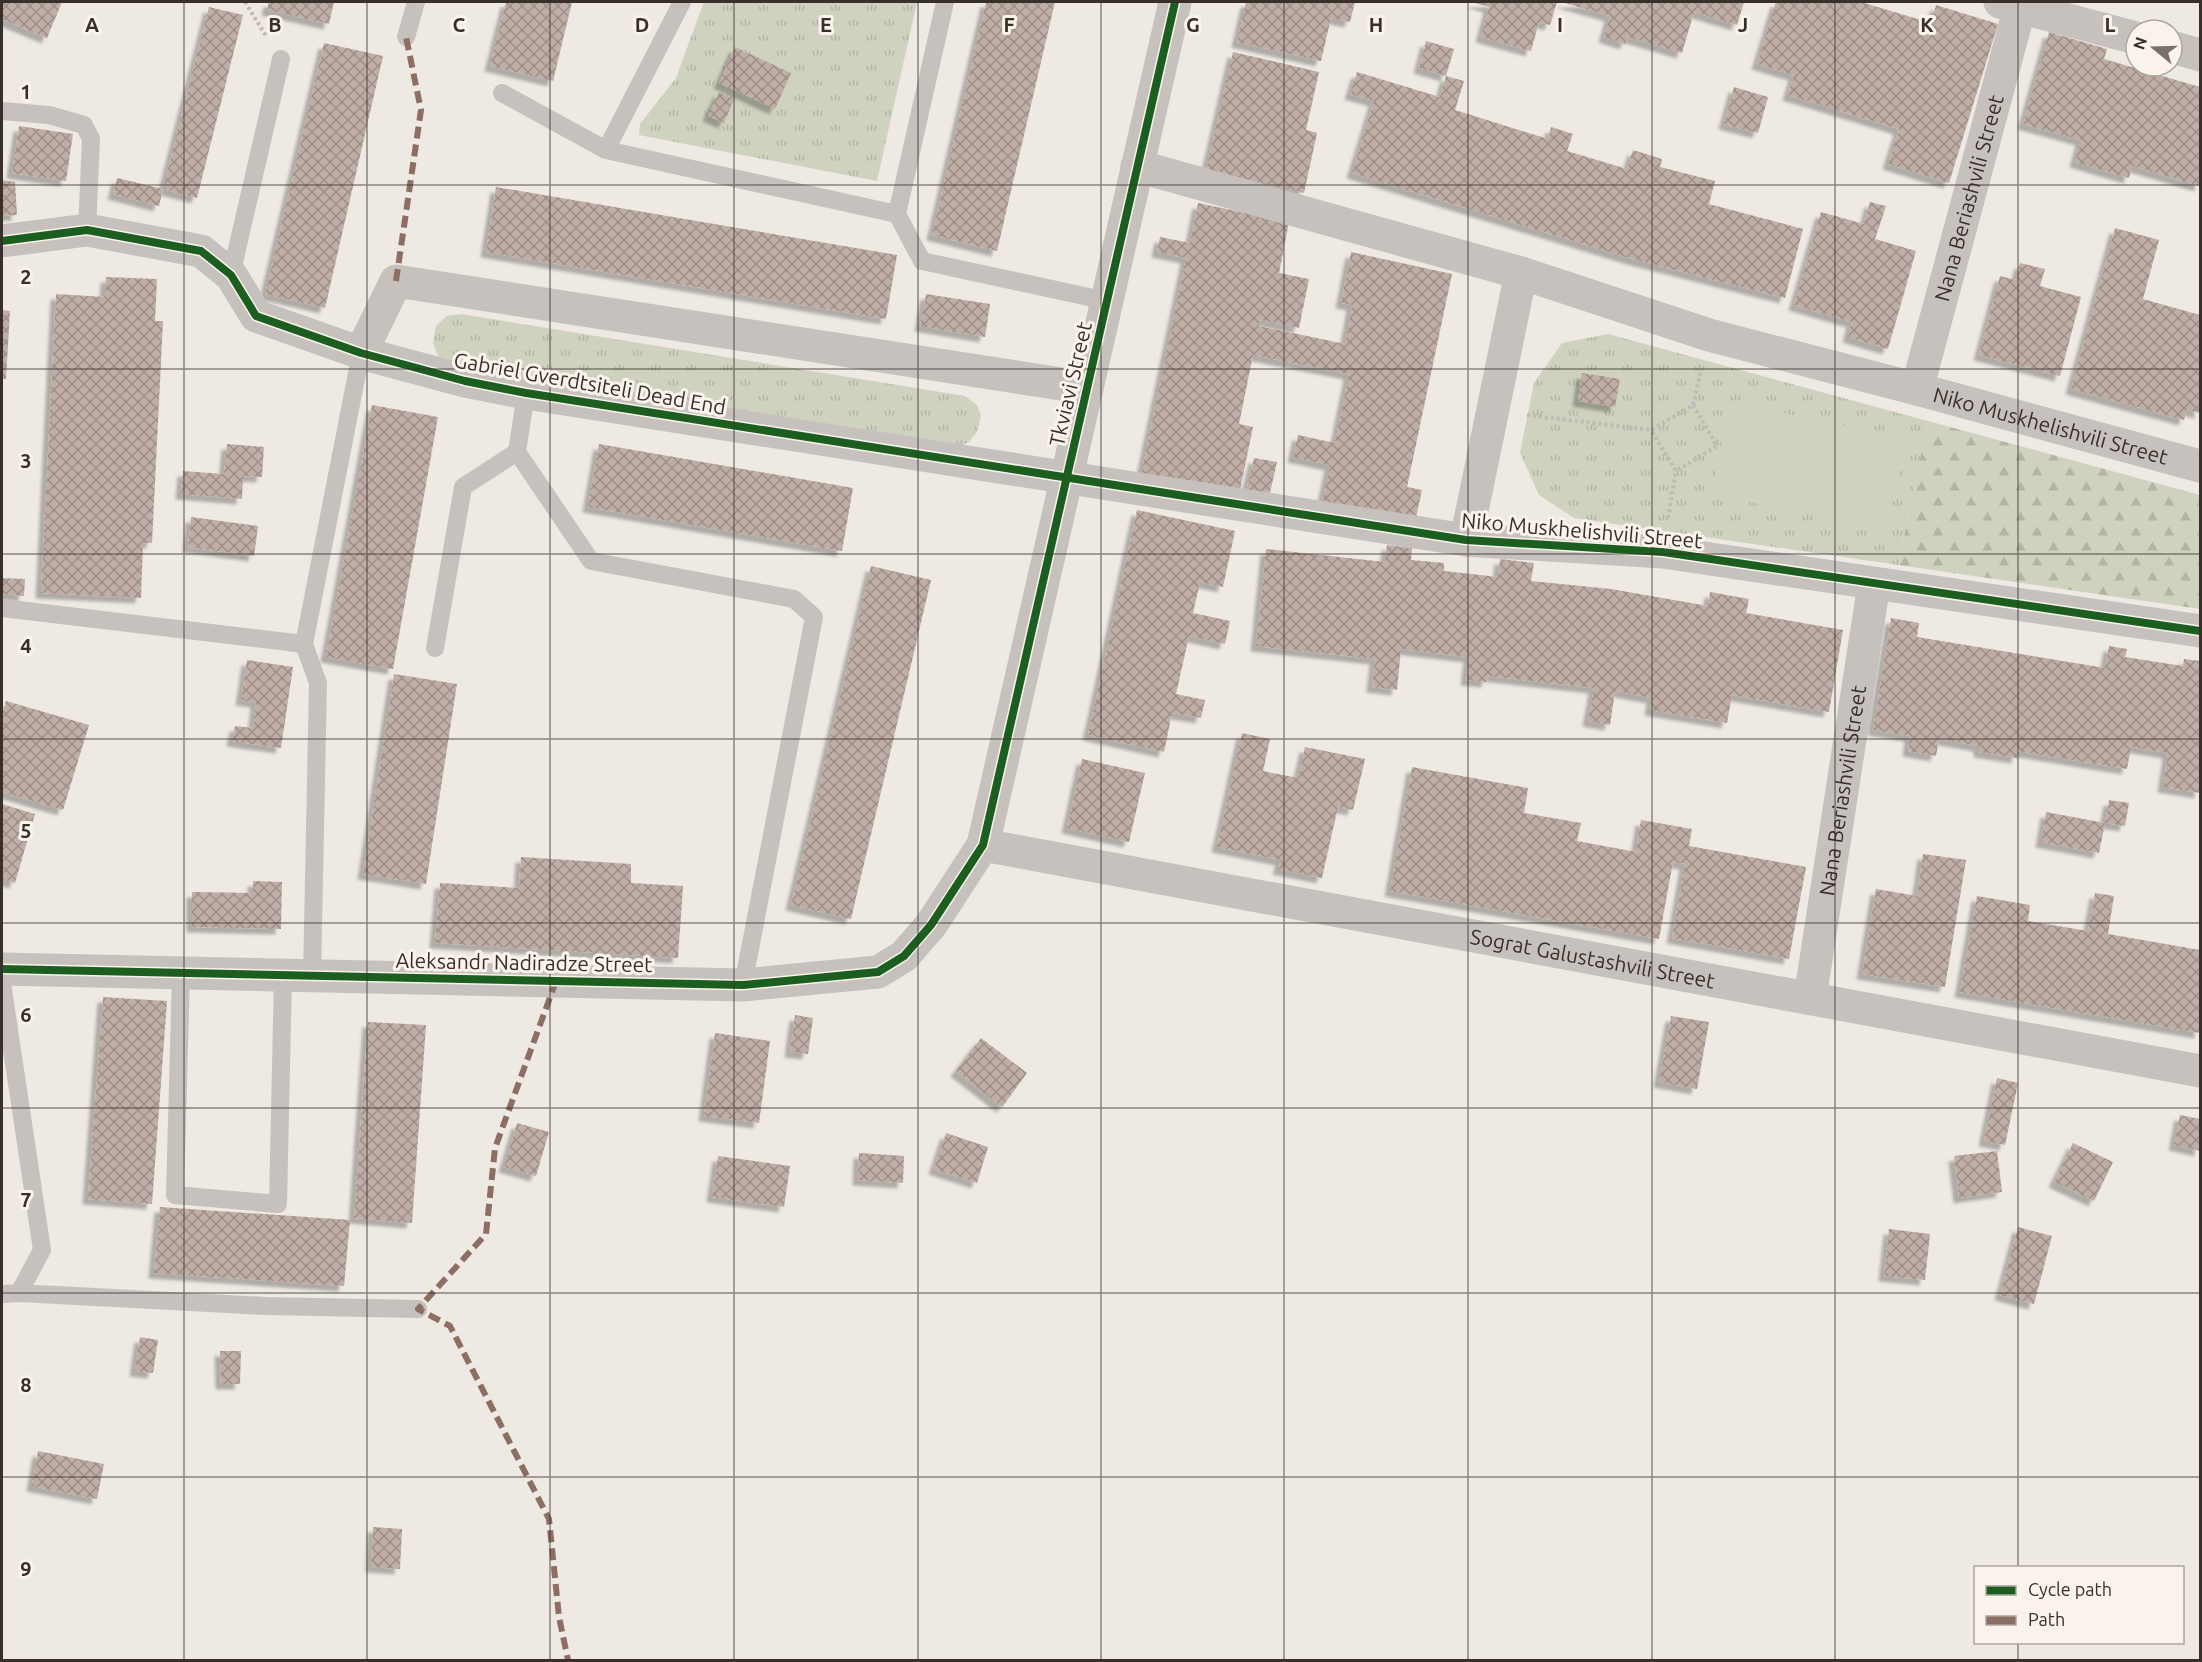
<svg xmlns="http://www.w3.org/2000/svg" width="2202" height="1662" viewBox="0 0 2202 1662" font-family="Ubuntu,sans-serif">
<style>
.grass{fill:url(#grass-tufts)}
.forest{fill:url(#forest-firs)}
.garden{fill:#cfd2be}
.building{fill:url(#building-cross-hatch);filter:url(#shadow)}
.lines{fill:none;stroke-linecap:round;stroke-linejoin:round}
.path{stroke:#c0bab5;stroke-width:4;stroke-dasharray:3 3;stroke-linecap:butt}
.service{stroke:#c7c1bd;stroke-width:18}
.minor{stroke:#c7c1bd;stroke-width:33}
.quiet{stroke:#8d6e63;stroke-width:6;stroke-dasharray:12 6;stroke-linecap:butt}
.cycleway-casing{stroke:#f9f3ec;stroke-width:11}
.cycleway{stroke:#1b5e20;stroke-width:8}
.grid{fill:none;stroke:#382f2a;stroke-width:1.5;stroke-opacity:0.55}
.labels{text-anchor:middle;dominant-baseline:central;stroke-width:6;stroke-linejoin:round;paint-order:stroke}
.street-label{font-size:21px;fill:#382f2a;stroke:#f9f3ec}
.grid-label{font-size:20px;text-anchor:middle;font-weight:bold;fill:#382f2a;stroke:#f9f3ec;stroke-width:6;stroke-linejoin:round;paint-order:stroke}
</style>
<defs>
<pattern id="grass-tufts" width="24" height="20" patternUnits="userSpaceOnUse" patternTransform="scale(1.5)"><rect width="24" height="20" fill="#cfd2be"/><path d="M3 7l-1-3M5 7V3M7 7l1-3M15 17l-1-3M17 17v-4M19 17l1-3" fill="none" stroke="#b2b5a3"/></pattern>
<pattern id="forest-firs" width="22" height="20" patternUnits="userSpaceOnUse" patternTransform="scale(1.5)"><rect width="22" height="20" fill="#cfd2be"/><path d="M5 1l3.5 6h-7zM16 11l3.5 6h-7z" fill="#b2b5a3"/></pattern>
<pattern id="building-cross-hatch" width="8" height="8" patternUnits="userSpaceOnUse" patternTransform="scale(1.5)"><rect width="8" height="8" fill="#c0aea6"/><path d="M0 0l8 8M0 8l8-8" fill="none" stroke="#9d8e87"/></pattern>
<filter id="shadow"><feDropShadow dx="-5.5" dy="5.5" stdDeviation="1.5" flood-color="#0004"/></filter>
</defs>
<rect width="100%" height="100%" fill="#eee9e3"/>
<!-- grass -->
<path class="grass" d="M704 2H917L877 181 639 135 640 124 676 78Z
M461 314 965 396 977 405 981 416 977 432 969 442 956 448 451 364 438 356 433 343 436 326 447 316Z
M1608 334 1928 421 1898 565 1574 518 1539 495 1520 453 1534 383 1562 343Z"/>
<!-- forest -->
<path class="forest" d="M1928 421 2200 495V609L1898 565Z"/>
<!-- garden -->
<path class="garden" d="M1730 402 1906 439 1886 531 1711 494Z"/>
<!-- building -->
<path class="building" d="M2 2H62L47 38 2 19Z
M269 2H334L329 24 267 10Z
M506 2H572L553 81 490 66Z
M986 2H1055L997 251 932 235Z
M1246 2H1355L1350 22 1331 18 1321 61 1237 42Z
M1472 2H1557L1550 25 1539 22 1531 51 1481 37 1489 7Z
M1561 2H1744L1737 25 1694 12 1682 53 1628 37 1625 44 1604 37 1610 16Z
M1776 2H1861L1931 23 1936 5 1998 24 1949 183 1888 164 1899 129 1788 95 1794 75 1757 64Z
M209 7 243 15 197 198 163 189 159 206 113 194 117 178 163 189Z
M2049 32 2107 49 2104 59 2200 87V186L2132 166 2129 178 2075 162 2081 140 2023 124Z
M1426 41 1454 49 1446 76 1419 68Z
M324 43 383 56 325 308 265 294Z
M735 47 791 73 775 109 719 83Z
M1233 52 1319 72 1306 130 1317 133 1304 193 1206 170Z
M1357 72 1440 97 1446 76 1464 81 1455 110 1548 139 1551 127 1573 134 1567 151 1627 169 1633 150 1662 159 1660 167 1715 181 1709 204 1803 229 1785 298 1632 259 1352 173 1374 101 1350 94Z
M1734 87 1768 97 1758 133 1724 124Z
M719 92 734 99 724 123 708 116Z
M19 126 73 134 66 181 12 173Z
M2 180 15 182 17 215 2 216Z
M496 187 897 255 886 319 486 252Z
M1870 202 1886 206 1875 239 1916 251 1888 349 1848 337 1852 322 1794 305 1821 212 1864 224Z
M1198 203 1289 222 1279 273 1309 279 1299 328 1260 320 1259 326 1345 344 1352 305 1341 303 1351 252 1452 274 1407 487 1422 490 1415 522 1322 502 1330 465 1293 457 1298 435 1335 443 1349 374 1253 355 1239 424 1253 427 1239 495 1141 475 1186 258 1157 252 1160 237 1190 243Z
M2115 228 2159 240 2143 299 2200 315V413L2187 410 2184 420 2071 389Z
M2020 263 2045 269 2040 286 2081 297 2060 376 1979 355 2000 276 2016 280Z
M106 277 157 279 155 321H163L152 543H143L141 598 41 593 56 294 105 297Z
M926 294 990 304 985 337 920 326Z
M2 310 10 311 6 379H2Z
M1582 373 1620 379 1615 407 1578 401Z
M372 405 438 417 393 669 326 657Z
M227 444 264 447 262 477 243 476 242 499 181 494 183 471 224 474Z
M599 444 853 488 842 551 588 507Z
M1254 458 1277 462 1269 497 1246 492Z
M1137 510 1235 531 1223 587 1200 582 1193 613 1230 621 1225 644 1189 636 1176 694 1205 700 1201 718 1172 713 1164 752 1088 735Z
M191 517 258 526 254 556 188 547Z
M1387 545 1412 548 1411 560 1444 563V571L1498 577 1500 559 1534 563 1531 581 1611 589 1708 606 1710 592 1749 599 1746 613 1843 630 1829 712 1732 695 1727 723 1650 710 1652 698 1615 691 1610 725 1588 721 1594 688 1488 676 1487 682 1466 680 1469 657 1401 649 1397 690 1372 687 1375 659 1256 646 1266 549 1385 562Z
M871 566 931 580 851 919 791 905Z
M2 578 25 579 24 596 2 594Z
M1891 618 1919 623 1917 637 2105 668 2109 646 2127 649 2125 657 2183 666 2184 659 2200 661V793L2163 787 2168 753 2131 747 2127 769 2018 751 2017 758 1979 752V746L1939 739 1936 756 1908 751 1910 736 1873 730Z
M247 660 293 667 281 748 232 741 235 726 253 728 256 702 241 700Z
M394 674 457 684 426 884 363 874Z
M6 701 89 725 63 810 2 792V716Z
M1242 733 1270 739 1263 771 1298 778 1305 747 1365 759 1353 810 1338 807 1322 878 1278 869 1281 860 1217 847Z
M1082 759 1145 773 1129 842 1067 828Z
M1412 767 1528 788 1524 813 1581 823 1577 841 1636 852 1641 820 1692 829 1689 846 1806 867 1789 959 1672 938 1685 864 1673 862 1659 939 1390 891Z
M2109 800 2129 803 2125 826 2105 823 2099 853 2041 842 2046 812 2105 823Z
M2 804 35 814 15 883 2 879Z
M1923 854 1966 860 1945 987 1862 974 1876 889 1917 896Z
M521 857 631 864V883L683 886 678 958 435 943 440 883 519 888Z
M253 881 282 882 281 929 192 927V892L253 893Z
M2095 893 2114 896 2108 934 2200 950V1033L1960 992 1977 896 2030 905 2028 921 2088 931Z
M103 997 167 1001 152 1204 88 1199Z
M795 1015 813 1018 808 1054 790 1052Z
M1671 1016 1709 1022 1697 1089 1659 1082Z
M368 1022 426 1025 412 1223 354 1218Z
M715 1033 770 1041 759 1123 704 1116Z
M981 1038 1027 1073 1002 1107 956 1071Z
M1997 1078 2018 1083 2005 1145 1984 1141Z
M2180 1115 2200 1119V1151L2174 1145Z
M517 1123 549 1132 536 1176 504 1167Z
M946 1133 988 1147 977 1183 934 1169Z
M2073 1143 2113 1162 2094 1201 2054 1182Z
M1997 1151 2002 1192 1959 1198 1954 1156Z
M859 1153 904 1156 903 1183 858 1180Z
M718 1156 790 1166 784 1207 712 1197Z
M160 1207 350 1220 344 1286 154 1273Z
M2018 1227 2052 1236 2034 1304 2000 1295Z
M1889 1229 1930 1234 1925 1280 1884 1276Z
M140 1337 158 1340 153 1373 135 1371Z
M220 1351H241L240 1384H221Z
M38 1451 104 1464 97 1499 32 1486Z
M373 1527 402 1529 400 1569 371 1567Z"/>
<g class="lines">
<!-- path -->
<path class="path" d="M245 2 266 36
M1693 405 1701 371
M1527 415 1651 430 1693 405 1717 446 1676 471 1651 430
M1668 518 1676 471"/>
<!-- service -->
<path class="service" d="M945 2 897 214 922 261 1107 301
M406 37 416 2
M502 93 606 150 897 214
M2 111 49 115 84 125 91 139 87 230
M606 150 682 2
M231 275 281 59
M517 452 591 561 794 599 814 617 743 985
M2 608 304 644
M435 648 463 487 517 452 526 393
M181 973 175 1195 278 1204 283 975
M312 976 318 683 304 644 361 353
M2 983 42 1250 19 1293 2 1294
M19 1293 266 1306 418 1309"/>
<!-- minor -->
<g class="minor">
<path d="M2000 2 2136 38"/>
<path d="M2172 47 2200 55"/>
<path id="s1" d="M1137 166 1521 273 1709 335 1917 389 2200 466"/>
<path d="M2 241 87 230 201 251 231 275 256 316 361 353 465 381 526 393 1466 540 1663 552 2200 631"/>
<path d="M361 353 396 281 1087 388"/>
<path id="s2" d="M1917 389 2020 7"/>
<path d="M1466 540 1521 273"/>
<path id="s3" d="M983 845 2200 1071"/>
<path d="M2 969 743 985 878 972 904 956 931 925 983 845 1175 2"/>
<path id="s4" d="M1810 998 1874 584"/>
</g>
<!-- quiet -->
<path class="quiet" d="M396 281 421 110 406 37
M556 981 495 1148 486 1234 418 1309 450 1326 549 1519 559 1617 568 1660"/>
<!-- cycleway casing -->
<g class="cycleway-casing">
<path id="cycleway" d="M2 241 87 230 201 251 231 275 256 316 361 353 465 381 526 393 1466 540 1663 552 2200 631
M2 969 743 985 878 972 904 956 931 925 983 845 1175 2"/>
</g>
<!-- cycleway -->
<use href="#cycleway" class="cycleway"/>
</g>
<!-- grid -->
<path class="grid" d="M184 2V1660M367 2V1660M550 2V1660M734 2V1660M918 2V1660M1101 2V1660M1284 2V1660M1468 2V1660M1652 2V1660M1835 2V1660M2018 2V1568M2 185H2200M2 369H2200M2 554H2200M2 739H2200M2 923H2200M2 1108H2200M2 1293H2200M2 1477H2200M2018 1642V1660"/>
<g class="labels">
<!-- street labels -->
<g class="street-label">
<text stroke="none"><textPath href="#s2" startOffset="198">Nana Beriashvili Street</textPath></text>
<text transform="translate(590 383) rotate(10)">Gabriel Gverdtsiteli Dead End</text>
<text transform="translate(1070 384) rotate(-77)">Tkviavi Street</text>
<text stroke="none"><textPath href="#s1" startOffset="950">Niko Muskhelishvili Street</textPath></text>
<text transform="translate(1582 530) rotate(5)">Niko Muskhelishvili Street</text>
<text stroke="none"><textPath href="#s4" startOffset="210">Nana Beriashvili Street</textPath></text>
<text stroke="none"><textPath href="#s3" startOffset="620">Sograt Galustashvili Street</textPath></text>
<text transform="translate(524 962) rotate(1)">Aleksandr Nadiradze Street</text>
</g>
</g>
<g class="grid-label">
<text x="92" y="32">A</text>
<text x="275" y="32">B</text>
<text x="459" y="32">C</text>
<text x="642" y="32">D</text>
<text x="826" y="32">E</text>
<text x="1009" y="32">F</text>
<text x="1193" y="32">G</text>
<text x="1376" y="32">H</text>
<text x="1560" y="32">I</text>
<text x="1743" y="32">J</text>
<text x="1927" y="32">K</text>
<text x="2110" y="32">L</text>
<text x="26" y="99">1</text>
<text x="26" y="284">2</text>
<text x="26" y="468">3</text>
<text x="26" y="653">4</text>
<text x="26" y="838">5</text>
<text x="26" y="1022">6</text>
<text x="26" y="1207">7</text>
<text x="26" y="1392">8</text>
<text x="26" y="1576">9</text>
</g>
<!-- border -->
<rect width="2202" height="1662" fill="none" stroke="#382f2a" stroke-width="6"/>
<!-- legend -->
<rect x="1974" y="1566" width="210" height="78" fill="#f9f3ec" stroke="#aca59e" stroke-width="1.5"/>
<rect x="1986" y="1586" width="30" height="9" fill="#1b5e20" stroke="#aca59e" stroke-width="1.5"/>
<text x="2028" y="1596" font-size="18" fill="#382f2a">Cycle path</text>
<rect x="1986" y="1616" width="30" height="9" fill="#8d6e63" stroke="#aca59e" stroke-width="1.5"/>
<text x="2028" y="1626" font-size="18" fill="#382f2a">Path</text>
<!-- north arrow -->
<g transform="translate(2154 48) rotate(289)"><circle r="28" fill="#f9f3ec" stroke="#aca59e" stroke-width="1.5"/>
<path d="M0-4.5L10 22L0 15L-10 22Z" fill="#78706b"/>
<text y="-9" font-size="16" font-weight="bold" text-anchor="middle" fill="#382f2a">N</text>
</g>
</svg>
